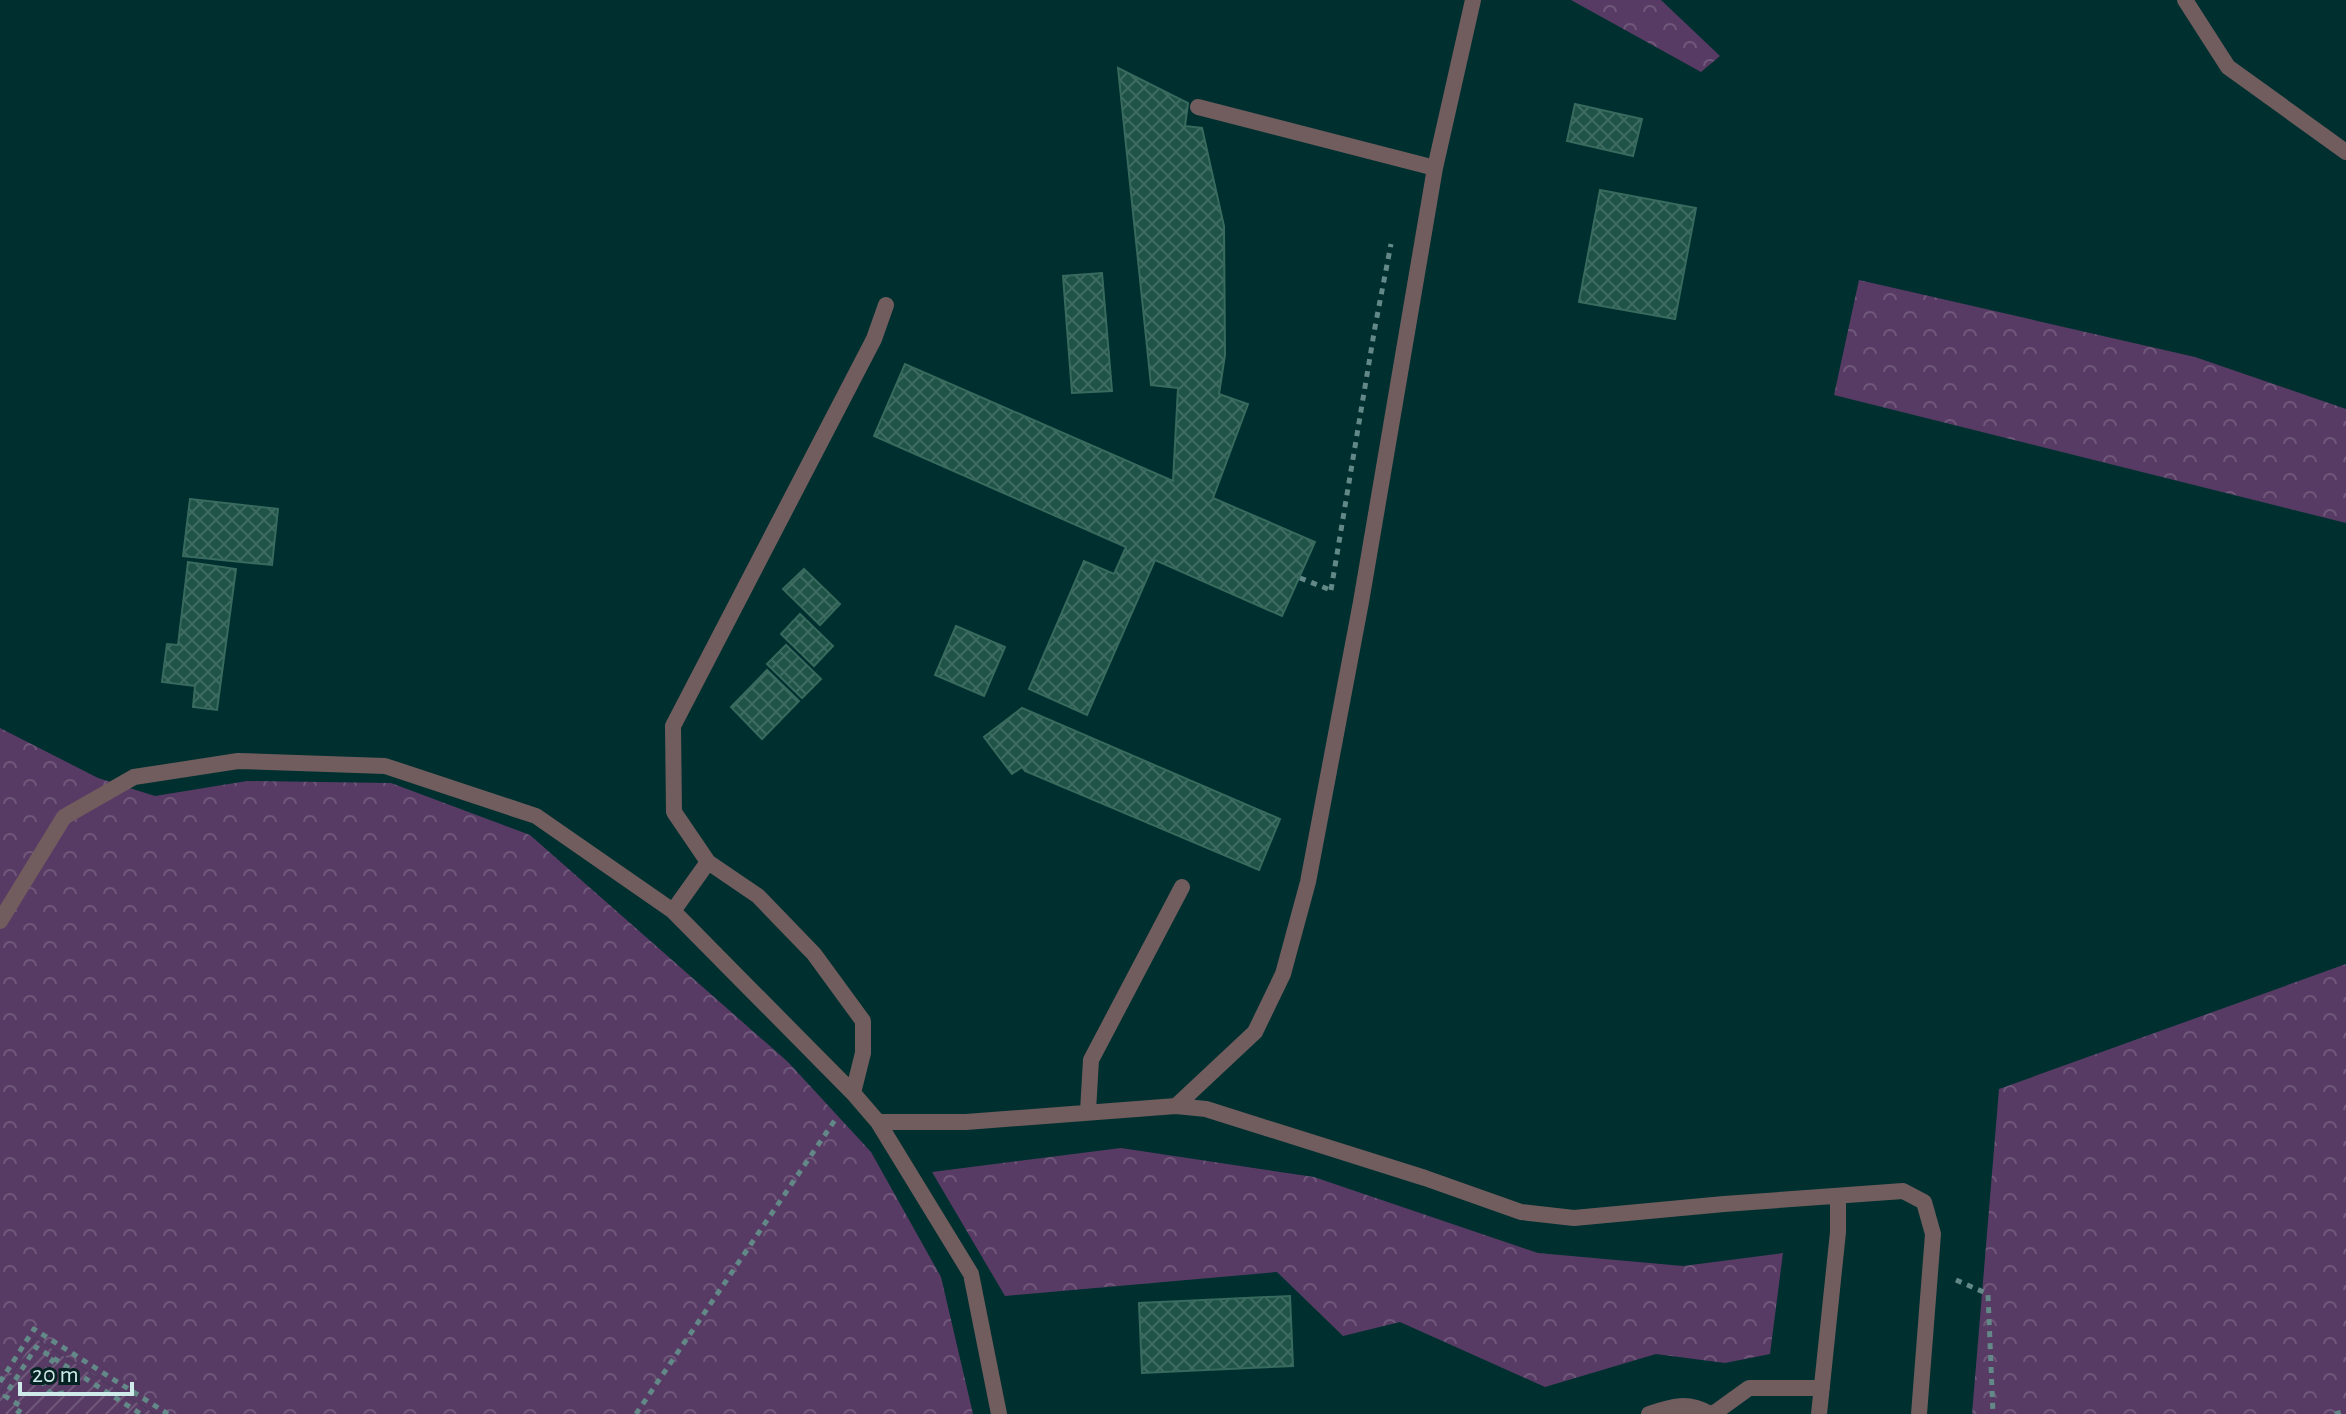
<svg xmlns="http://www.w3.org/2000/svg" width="2346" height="1414" viewBox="0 0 2346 1414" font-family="'Alegreya Sans',sans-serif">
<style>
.forest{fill:url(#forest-crowns)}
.garden{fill:url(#garden-furrows)}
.building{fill:url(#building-cross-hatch);stroke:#386a5d;stroke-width:2}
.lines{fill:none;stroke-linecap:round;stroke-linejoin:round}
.path{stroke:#628887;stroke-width:5;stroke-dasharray:6 6;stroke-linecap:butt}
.service{stroke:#715d5e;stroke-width:16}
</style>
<defs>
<pattern id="forest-crowns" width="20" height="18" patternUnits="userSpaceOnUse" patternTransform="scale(2)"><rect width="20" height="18" fill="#583b64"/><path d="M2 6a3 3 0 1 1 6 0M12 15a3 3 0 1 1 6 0" fill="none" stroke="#6f587a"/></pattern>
<pattern id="garden-furrows" width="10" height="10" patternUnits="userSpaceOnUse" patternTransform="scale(2)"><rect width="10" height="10" fill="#583b64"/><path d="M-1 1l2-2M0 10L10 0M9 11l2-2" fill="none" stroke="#6f587a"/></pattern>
<pattern id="building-cross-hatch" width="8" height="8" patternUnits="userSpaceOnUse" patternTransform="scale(2)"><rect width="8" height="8" fill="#205347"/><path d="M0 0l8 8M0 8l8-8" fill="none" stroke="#3f6c62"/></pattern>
</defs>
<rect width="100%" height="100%" fill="#002f2f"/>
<!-- forest -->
<path class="forest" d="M1571 0H1661L1720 56 1701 72Z
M1859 280 2195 357 2346 409V523L1834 395Z
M0 728 98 778 155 796 247 781 391 783 530 835 788 1062 871 1152 941 1277 973 1414H155L35 1338 0 1393Z
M2346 964V1414H1972L1999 1089Z
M1121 1148 1314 1177 1538 1253 1683 1266 1783 1253 1770 1354 1725 1363 1656 1354 1545 1387 1400 1322 1343 1336 1277 1272 1005 1296 932 1172Z"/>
<!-- garden -->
<path class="garden" d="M35 1338 155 1414H0V1393Z"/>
<!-- building -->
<path class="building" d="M1118 68 1188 103 1185 126 1202 128 1224 226 1225 355 1219 394 1248 404 1213 498 1315 542 1282 616 1155 560 1087 715 1029 689 1084 561 1114 574 1126 547 874 436 905 364 1173 481 1178 388 1151 385Z
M1575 104 1642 119 1633 156 1567 141Z
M1600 190 1696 208 1675 319 1579 302Z
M1102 273 1112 391 1072 393 1063 276Z
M190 499 278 509 272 565 183 556Z
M188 562 236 569 217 710 193 707 195 686 162 682 167 644 178 645Z
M804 569 840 604 820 625 783 589Z
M800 614 833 646 814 666 781 634Z
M956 626 1005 647 984 696 935 675Z
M786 645 821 679 802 698 767 664Z
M767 670 799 701 762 739 731 707Z
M1022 708 1280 819 1259 870 1025 771 1022 767 1012 774 984 737Z
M1290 1296 1293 1366 1142 1373 1139 1303Z"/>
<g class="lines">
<!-- path -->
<path class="path" d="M1300 578 1333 591
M1331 590 1375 327 1391 244
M1956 1280 1988 1294 1993 1414
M54 1358C45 1372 36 1385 54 1395L67 1392
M0 1382 34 1329 168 1414
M17 1414 22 1407 5 1396 36 1347 141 1414
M636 1414 837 1117
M2335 1414 2346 1411"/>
<!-- service -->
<path class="service" d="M2185 0 2228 67 2346 152
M1198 107 1435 168
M708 862 758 896 814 954 863 1021V1053L853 1093
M673 911 708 862 674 812 673 726 874 339 886 305
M0 921 64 817 134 777 238 761 385 766 536 816 673 911 853 1093 878 1122 971 1274 999 1414
M1176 1106 1255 1032 1283 974 1308 882 1361 602 1435 168 1473 0
M1088 1111 1091 1060 1182 887
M878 1122H966L1176 1106 1206 1109 1425 1178 1521 1212 1574 1218 1724 1204 1903 1191 1924 1202 1933 1234 1919 1414
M1649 1414C1672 1406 1688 1401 1710 1414
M1713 1414 1749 1388H1822
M1819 1414 1838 1232V1196"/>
</g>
<!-- scale -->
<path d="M20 1382v12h112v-12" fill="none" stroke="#ceeae9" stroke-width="4"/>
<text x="32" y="1382" font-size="24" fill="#ceeae9" stroke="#052323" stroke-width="6" paint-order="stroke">20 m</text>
</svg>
